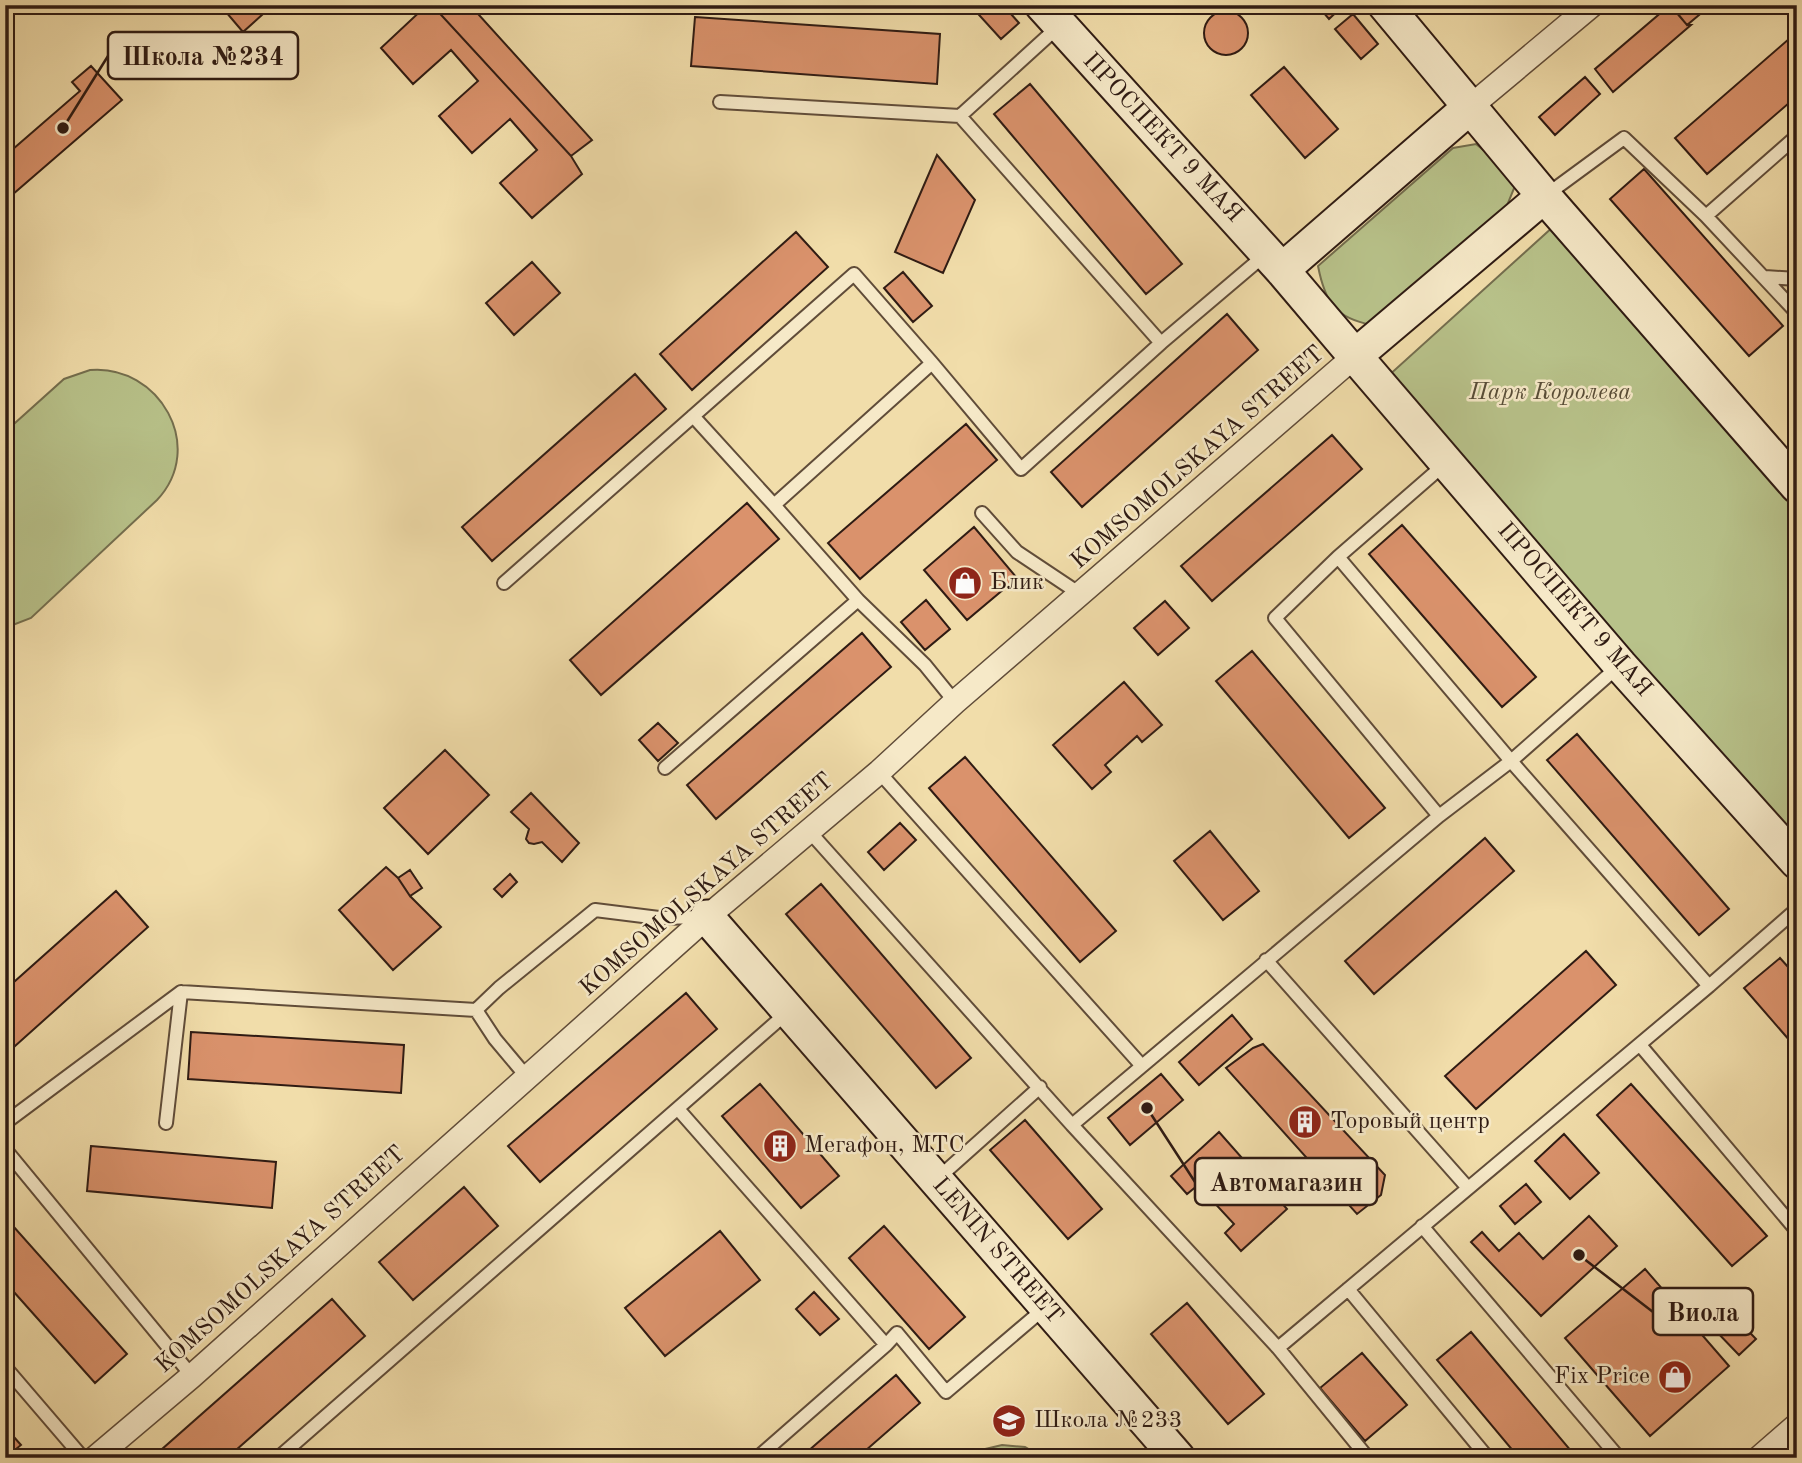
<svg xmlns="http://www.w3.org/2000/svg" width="1802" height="1463" viewBox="0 0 1802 1463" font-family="'Old Standard TT',serif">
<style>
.green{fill:#b8c28a;stroke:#746e4e;stroke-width:2}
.building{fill:#da926c;stroke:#2f1b13;stroke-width:2}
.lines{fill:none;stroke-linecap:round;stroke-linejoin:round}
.lane-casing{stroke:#604c39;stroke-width:16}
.street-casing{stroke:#604c39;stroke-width:26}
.secondary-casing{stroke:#2f1b13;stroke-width:37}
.lane{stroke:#f6e9c8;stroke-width:12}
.street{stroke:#f6e9c8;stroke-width:23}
.secondary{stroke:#f6e9c8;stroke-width:33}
.labels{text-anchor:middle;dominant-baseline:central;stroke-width:5;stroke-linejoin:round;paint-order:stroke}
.street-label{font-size:24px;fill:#2f1b13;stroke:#f6e9c8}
.park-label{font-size:24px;font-style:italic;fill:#584d37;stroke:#f6e9c8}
.poi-label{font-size:24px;fill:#2f1b13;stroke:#f6e9c8;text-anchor:start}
.leader{fill:none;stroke:#2f1b13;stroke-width:2.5}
.callout-dot{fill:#2f1b13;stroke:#f6e9c8;stroke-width:2.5}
.callout{fill:#f6e9c8;stroke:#2f1b13;stroke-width:2.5}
.callout-label{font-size:26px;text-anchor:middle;font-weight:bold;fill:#2f1b13}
</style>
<rect width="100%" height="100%" fill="#f1ddaa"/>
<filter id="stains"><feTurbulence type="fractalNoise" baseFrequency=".00286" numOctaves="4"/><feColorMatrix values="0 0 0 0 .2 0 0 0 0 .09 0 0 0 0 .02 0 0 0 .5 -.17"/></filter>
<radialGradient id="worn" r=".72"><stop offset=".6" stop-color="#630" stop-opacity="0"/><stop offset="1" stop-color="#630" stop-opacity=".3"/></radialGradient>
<!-- green -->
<path class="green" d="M1476 144 1492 157 1515 186 1506 208 1372 325C1335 318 1325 302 1318 266L1453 148Z
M1554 226 1797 512V842L1387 377Z
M90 370C159 364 207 447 157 500L31 618 5 628V432L64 379Z
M1002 1445 1025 1447 1044 1458H959L964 1454Z"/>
<!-- building -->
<path class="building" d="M220 5H273L243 32Z
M427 5H432L571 156 582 174 532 218 500 183 537 150 510 119 472 153 439 116 478 81 451 50 413 84 381 48Z
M432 5H470L592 140 571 156Z
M970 5H1003L1019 23 1001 39Z
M1317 5H1344L1329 19Z
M1670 5 1687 25H1691L1613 92 1595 69Z
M1671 5H1711L1687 25Z
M1204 33a22 22 0 1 1 44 0a22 22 0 1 1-44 0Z
M1353 14 1378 44 1361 59 1335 29Z
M695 17 940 34 937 84 691 66Z
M1797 32V96L1707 174 1675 138Z
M91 66 122 100 5 201V156L80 91 72 82Z
M1284 67 1338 129 1305 158 1251 95Z
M1585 77 1600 94 1555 135 1539 117Z
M1030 84 1182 264 1146 294 994 114Z
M937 155 975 200 943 273 895 252Z
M1644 169 1783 326 1749 356 1610 199Z
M796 232 828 267 692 390 660 354Z
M532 262 560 293 514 335 486 303Z
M903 272 932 306 913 322 884 288Z
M1227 314 1258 350 1082 507 1051 472Z
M635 374 666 409 492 561 462 527Z
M966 424 997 460 860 579 828 543Z
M1332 435 1362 469 1212 601 1181 566Z
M747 503 779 539 601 695 570 660Z
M1402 525 1536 677 1502 707 1369 554Z
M974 527 1017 578 967 620 924 570Z
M926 600 950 629 925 650 901 622Z
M1165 601 1189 628 1158 655 1134 628Z
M862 633 891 667 716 819 687 785Z
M1252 651 1385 808 1349 838 1216 681Z
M1124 682 1162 725 1142 742 1137 736 1105 765 1111 772 1092 789 1053 745Z
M658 723 678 743 658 761 639 740Z
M1577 734 1729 909 1699 935 1547 760Z
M445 750 489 795 428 854 384 808Z
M965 757 1116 931 1080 962 929 788Z
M531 793 579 843 562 862 542 842 534 844 529 843 526 839 529 829 511 812Z
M900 823 916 840 884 870 868 852Z
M1210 831 1259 891 1223 920 1174 861Z
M1485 838 1514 871 1374 994 1345 961Z
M386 867 398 878 410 896 441 927 393 970 339 910Z
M410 870 422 888 410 896 398 878Z
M510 874 517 882 502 897 494 889Z
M821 884 971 1058 936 1088 786 914Z
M116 891 148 927 5 1055V990Z
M1586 951 1616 985 1476 1109 1445 1076Z
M1780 958 1797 977V1049L1744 988Z
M686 993 717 1029 540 1182 508 1146Z
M1232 1015 1252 1039 1199 1085 1179 1062Z
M191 1032 404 1045 401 1093 188 1079Z
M1263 1044 1385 1175 1381 1195 1357 1214 1226 1068 1253 1048Z
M1161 1074 1183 1100 1130 1145 1108 1118Z
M760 1084 839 1176 801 1208 722 1116Z
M1631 1084 1767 1236 1732 1266 1597 1115Z
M1025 1120 1102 1209 1068 1239 990 1150Z
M1219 1132 1287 1209 1241 1251 1225 1233 1234 1224 1198 1185 1187 1194 1171 1176Z
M1564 1134 1599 1173 1570 1199 1535 1161Z
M91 1146 276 1162 272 1208 87 1191Z
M1526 1184 1541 1202 1515 1224 1500 1206Z
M464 1187 498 1226 413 1300 379 1262Z
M1589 1216 1617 1246 1541 1316 1471 1242 1482 1232 1499 1251 1519 1233 1543 1259Z
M5 1217 127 1354 95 1383 5 1282Z
M884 1226 965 1317 929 1349 849 1258Z
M720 1231 760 1280 665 1356 625 1308Z
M1645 1269 1729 1366 1650 1436 1565 1338Z
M814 1292 839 1319 820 1335 796 1309Z
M332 1299 365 1336 227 1458H167L161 1450Z
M1187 1303 1264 1394 1228 1424 1151 1334Z
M1731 1313 1756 1339 1739 1355 1714 1329Z
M1471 1332 1577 1458H1519L1437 1360Z
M1362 1353 1407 1405 1365 1441 1320 1388Z
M896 1375 920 1403 857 1458H800Z
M5 1427 21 1445 5 1458Z"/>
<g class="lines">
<!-- lane casing -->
<g class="lane-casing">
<path id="lane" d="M720 102 960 116 1059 26
M960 116 1161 343 1266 254
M1545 196 1624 138 1706 216 1797 313
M1706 216 1797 136
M1765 277 1797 279
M932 363 774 505 858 600 925 665 955 702
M693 416 774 505
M1446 463 1338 557 1275 618 1439 816 1511 761 1620 665
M982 513 1017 552 1080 594
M1338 557 1511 761 1709 986 1797 909
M504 583 854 274 932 363 1021 469 1161 343
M665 768 858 600
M879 772 1142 1066
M809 831 1072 1125 1439 816
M1266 960 1468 1188
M1640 1045 1797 1231
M526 1076 495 1039 476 1010 499 988 595 910 659 918 703 917
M678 1109 886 1345 757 1458
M5 1123 181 992 476 1010
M166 1123 181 992
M1072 1125 1278 1348
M5 1149 192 1376
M936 1180 1040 1087
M1422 1226 1619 1458
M1348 1289 1488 1458
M886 1345 897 1333 946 1392 1046 1307
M5 1367 83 1458
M278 1458 789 1011
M1368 1458 1278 1348 1709 986"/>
</g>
<!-- street casing -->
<g class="street-casing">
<path id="street" d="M1470 107 1592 5
M95 1458 192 1376 707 917 879 772 955 702 1355 356
M1759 1458 1797 1425"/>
</g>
<!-- secondary casing -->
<g class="secondary-casing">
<path id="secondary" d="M1042 5 1282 270
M1385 5 1544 196 1355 356 1282 270 1470 107
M1544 196 1797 486
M1355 356 1620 665 1797 862
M707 917 1178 1458"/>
</g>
<!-- lane -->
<use href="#lane" class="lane"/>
<!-- street -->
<use href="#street" class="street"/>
<!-- secondary -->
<use href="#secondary" class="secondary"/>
</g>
<!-- icons -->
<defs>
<g id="shop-disc" transform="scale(1.75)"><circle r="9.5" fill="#8f2418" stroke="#f6e9c8"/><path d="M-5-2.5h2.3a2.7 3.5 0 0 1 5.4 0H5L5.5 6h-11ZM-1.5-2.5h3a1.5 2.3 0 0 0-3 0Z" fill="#fff"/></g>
<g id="building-disc" transform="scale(1.75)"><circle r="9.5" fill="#8f2418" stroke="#f6e9c8"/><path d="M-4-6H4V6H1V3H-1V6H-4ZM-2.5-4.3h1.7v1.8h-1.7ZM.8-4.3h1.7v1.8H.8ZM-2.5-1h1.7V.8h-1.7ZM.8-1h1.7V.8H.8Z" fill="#fff"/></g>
<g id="school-disc" transform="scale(1.75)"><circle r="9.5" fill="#8f2418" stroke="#f6e9c8"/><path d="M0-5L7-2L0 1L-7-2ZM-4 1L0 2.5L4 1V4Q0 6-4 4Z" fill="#fff"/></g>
</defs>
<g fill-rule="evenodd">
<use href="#shop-disc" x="965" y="583"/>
<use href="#building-disc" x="1305" y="1122"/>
<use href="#building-disc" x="780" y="1146"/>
<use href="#shop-disc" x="1675" y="1377"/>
<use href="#school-disc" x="1009" y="1421"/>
</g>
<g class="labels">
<!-- street labels -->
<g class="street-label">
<text transform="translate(1162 138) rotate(47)">ПРОСПЕКТ 9 МАЯ</text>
<text transform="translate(1198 458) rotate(-41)">KOMSOMOLSKAYA STREET</text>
<text transform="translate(1574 610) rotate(49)">ПРОСПЕКТ 9 МАЯ</text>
<text transform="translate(707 885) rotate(-41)">KOMSOMOLSKAYA STREET</text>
<text transform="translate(997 1251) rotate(49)">LENIN STREET</text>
<text transform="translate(281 1260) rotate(-42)">KOMSOMOLSKAYA STREET</text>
</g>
<!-- park labels -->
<g class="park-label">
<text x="1550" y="393">Парк Королева</text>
</g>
<!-- poi labels -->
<g class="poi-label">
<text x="990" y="583">Блик</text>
<text x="1330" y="1122">Торовый центр</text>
<text x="804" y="1146">Мегафон, МТС</text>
<text x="1650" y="1377" text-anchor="end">Fix Price</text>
<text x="1034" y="1421">Школа №233</text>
</g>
</g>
<!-- callouts -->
<path class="leader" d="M63 128L108 56M1147 1108L1195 1182M1579 1255L1653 1312"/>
<g class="callout-dot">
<circle cx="63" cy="128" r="7"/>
<circle cx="1147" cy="1108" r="7"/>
<circle cx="1579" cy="1255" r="7"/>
</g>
<g class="callout">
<rect x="108" y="32" width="190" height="47" rx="7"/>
<rect x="1195" y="1158" width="182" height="47" rx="7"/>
<rect x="1653" y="1288" width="100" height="47" rx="7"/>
</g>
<g class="callout-label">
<text x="203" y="65">Школа №234</text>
<text x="1286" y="1191">Автомагазин</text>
<text x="1703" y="1321">Виола</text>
</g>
<!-- margin -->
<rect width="1802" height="1463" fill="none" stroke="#f1ddaa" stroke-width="28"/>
<rect x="7" y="7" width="1788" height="1449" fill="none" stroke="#2f1b13" stroke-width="3.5"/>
<rect x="14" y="14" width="1774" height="1435" fill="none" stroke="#2f1b13" stroke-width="2"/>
<rect width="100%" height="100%" filter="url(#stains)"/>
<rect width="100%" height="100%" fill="url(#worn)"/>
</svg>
